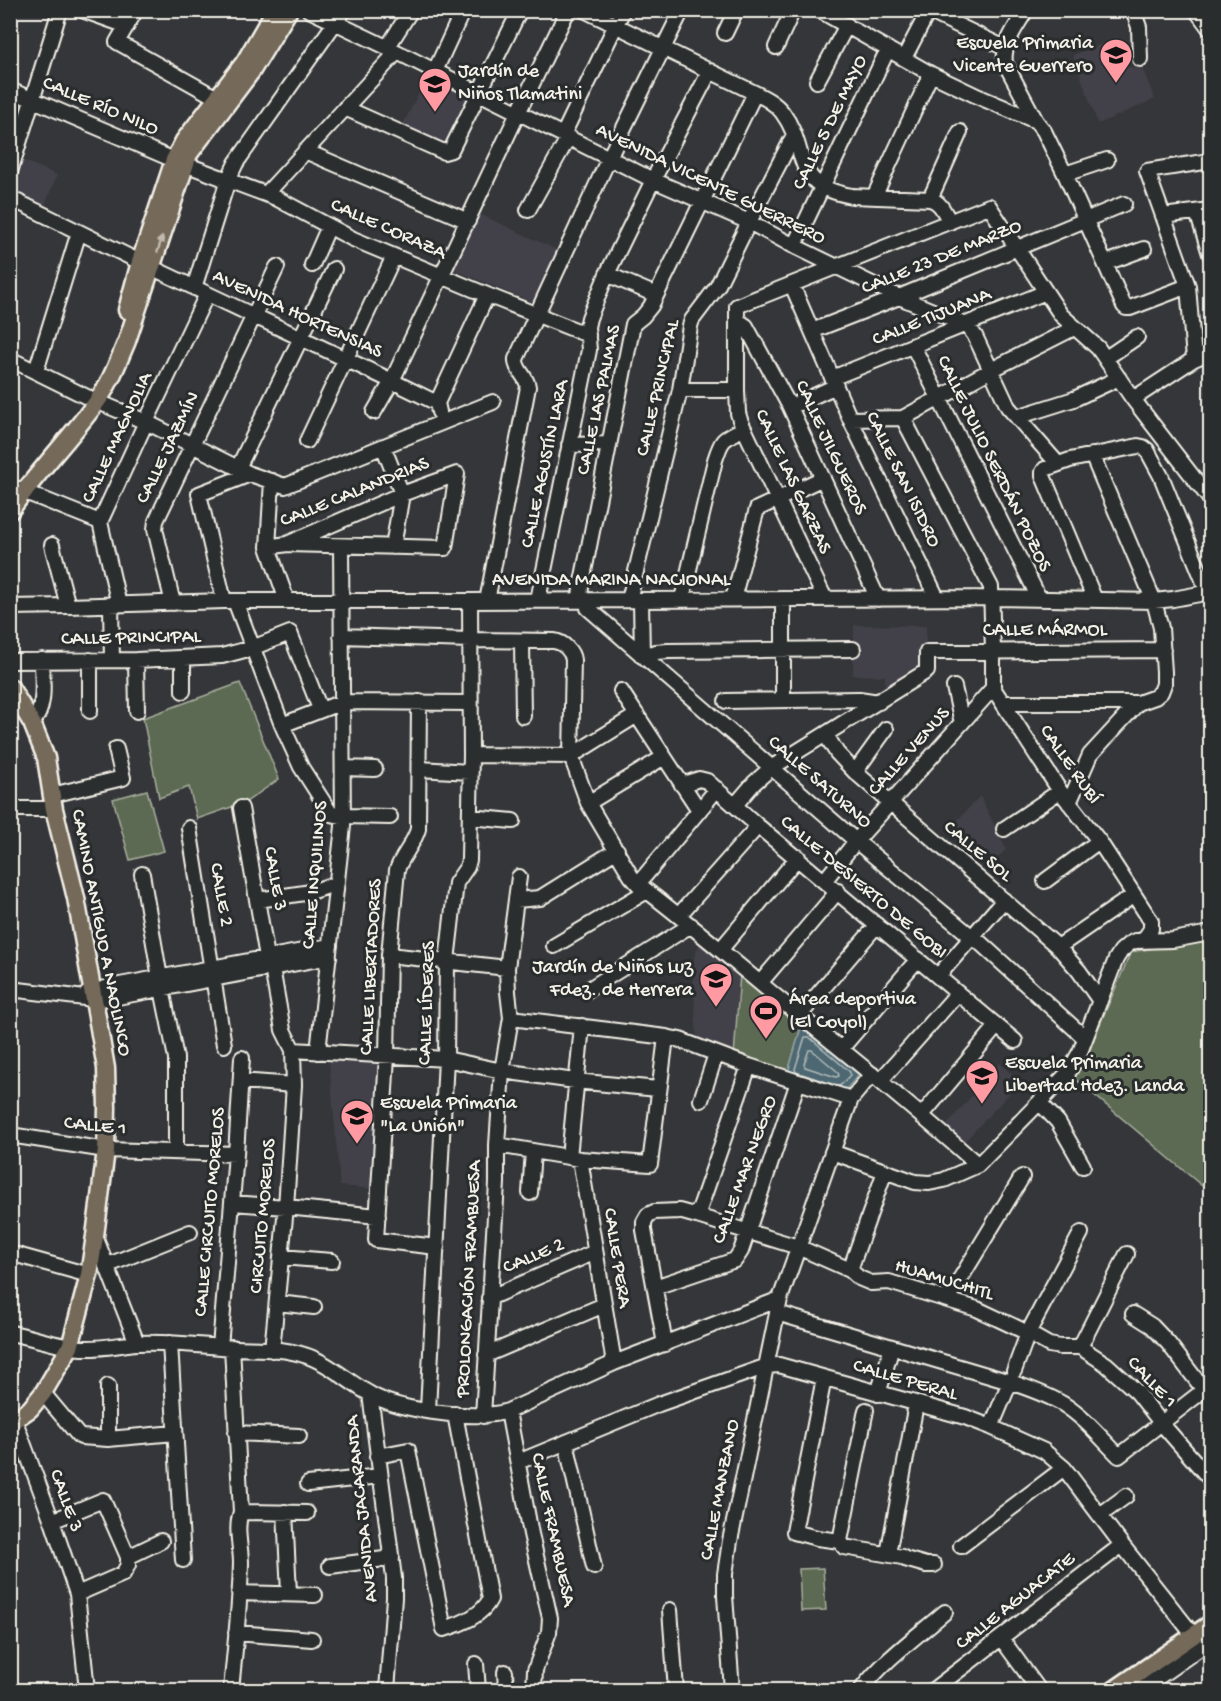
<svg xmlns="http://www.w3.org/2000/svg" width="1221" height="1701" viewBox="0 0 1221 1701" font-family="'Gochi Hand',sans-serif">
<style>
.built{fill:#434149}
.green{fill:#5d6b53;stroke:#a8ae9e;stroke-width:1.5}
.water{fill:#4d6872;stroke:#909fa1;stroke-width:1.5}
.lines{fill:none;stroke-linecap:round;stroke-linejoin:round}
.shore{stroke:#b1bab9;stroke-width:1.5}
.minor-casing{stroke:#f4f1e8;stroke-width:18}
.major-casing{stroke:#f4f1e8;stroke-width:21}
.minor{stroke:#2a2d2e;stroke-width:14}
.major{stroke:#746a5a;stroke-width:16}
.oneway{fill:#c1bbaf}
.labels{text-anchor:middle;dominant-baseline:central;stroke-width:6;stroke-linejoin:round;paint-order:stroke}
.poi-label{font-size:20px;fill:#f4f1e8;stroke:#2a2d2e;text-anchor:start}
.street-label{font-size:20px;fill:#f4f1e8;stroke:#2a2d2e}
</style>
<rect width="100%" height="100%" fill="#35363a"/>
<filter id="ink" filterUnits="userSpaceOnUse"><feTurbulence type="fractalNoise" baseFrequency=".0167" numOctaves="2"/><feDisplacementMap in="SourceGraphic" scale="12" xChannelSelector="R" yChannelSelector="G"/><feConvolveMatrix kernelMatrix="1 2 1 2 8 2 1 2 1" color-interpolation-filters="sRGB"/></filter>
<g filter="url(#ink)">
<!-- built -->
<path class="built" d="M1118 38 1126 66 1143 70 1155 99 1098 124 1073 55Z
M427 77 469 97 445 145 401 128Z
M20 159 57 175 43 210 11 195V187Z
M475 212 557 250 534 303 448 267Z
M854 625 926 626 925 668 885 692V676L853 675Z
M980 796 1006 849 995 861 952 826Z
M700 942 740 974 734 1056 697 1042 692 963Z
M329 1058 382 1062 374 1189 340 1186Z
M1000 1063 1020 1082 963 1143 945 1127Z"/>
<!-- green -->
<path class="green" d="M240 683 279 779 246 802 197 819 189 787 159 798 143 718Z
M147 790 164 851 130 860 113 799Z
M1210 939V1189L1208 1191 1073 1077 1091 1045 1131 952Z
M740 974 802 1024 787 1076 734 1056Z
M823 1568 826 1610 801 1611 799 1569Z"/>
<!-- water -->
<path class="water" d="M802 1024 860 1073 842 1094 787 1076Z"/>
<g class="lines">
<!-- shore -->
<path class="shore" d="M805 1037H809L850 1072V1075L841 1085 838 1086 796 1072 795 1069Z
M809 1050H812L838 1072 839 1076 836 1077 805 1067 804 1064Z"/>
<!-- minor casing -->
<g class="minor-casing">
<path id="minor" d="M82 10 127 26
M136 10 117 42 217 98
M309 10 397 52 653 180 749 222 794 246 899 297 967 325 975 336 1008 407 1058 464
M584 10 755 93C765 98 775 103 782 112 811 151 788 185 852 196L930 199C941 202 944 212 950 222
M819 10 931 74 979 97 1036 121
M926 10 1005 48
M1026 10C1017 26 1002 44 1005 63L1036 121 1044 131 1065 174 1124 306 1126 308H1130L1188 286
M1133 10 1139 27 1140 59
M1196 10 1210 29
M725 33 736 10
M776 47 793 10
M387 48 411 10
M904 58 928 12
M435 71 463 10
M817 81 847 25
M10 90 174 160 276 198 353 239 487 295 588 335
M345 108 444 152 451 150 520 10
M563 135 623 10
M305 151 468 221
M10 172 60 10
M1065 174 1107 160
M266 194 397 52
M874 197 931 74
M10 198 140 262 392 381 437 403
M930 199 960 132
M528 210 568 138
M1197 212 1210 254
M1163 216 1210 210
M794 246 888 49
M1106 263 1144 249
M312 265 329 226
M607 274 656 295
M792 285 850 419 937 598
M194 288 228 180 236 163 344 10
M737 320 746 326 790 407 878 599
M812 331 899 297 1124 204
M913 346 1039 598
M1106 358 1137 337
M10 359 89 398 146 422 250 474 285 486 493 402
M1194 359 1188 286 1147 171 1210 161
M36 371 79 232
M832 378 1046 292
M680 390H737
M1133 399 1194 359 1210 352
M790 407 836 386
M374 412 392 381 518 113 568 10
M439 412 437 403 487 295
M1017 417 1074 399 1119 378
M903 418 991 587 993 651V688L1060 791 1099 841 1151 921V929L1143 941
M850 419 903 418 991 370 1074 328
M307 441 394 256
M569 445 609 444
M383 446 402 494 393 547
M238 468 334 269
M272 481 268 547 287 601
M10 486 100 522
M52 545 68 606
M268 547 287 544 402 494 457 474 445 548 287 544
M580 599 581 587 633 324 643 316 651 306 755 93
M682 599 715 460C722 438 723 439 743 429
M733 599 757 509 823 478
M825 599 740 420 738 413 737 390V306L989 206 1061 315 1098 348 1133 399 1210 499
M538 600 589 350 587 327 589 318 607 274 653 180 710 71
M629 600 680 390 690 326 692 320 717 287 749 222 794 135
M641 600 642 656
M1095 600 1043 476V472L1045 469 1070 460 1138 446 1143 447 1147 450 1161 476 1208 592
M224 601 199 494 250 474
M235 601 282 725 301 767 331 814 343 816 390 817
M487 601 528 387C527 376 515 370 516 359L609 158 682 10
M173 603 155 529 156 521 277 267
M111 605 112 660
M119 605 100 522 146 422 207 294
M10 607 68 606 224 601H470L992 598 1154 601 1173 599 1210 592
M588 608 856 841 972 937
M341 636 470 640 554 641C563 642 572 651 573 660L571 756 588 803 631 876 638 884C687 921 732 960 779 999 846 1053 913 1107 978 1165
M522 641 523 716
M642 656 656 652 668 651 853 649
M183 658V691
M90 660V711
M136 660 137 711
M10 661 136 660 222 656 252 648 290 633 320 709
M954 687 962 723
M621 691 699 810
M783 700V599
M726 701 859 699 879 702
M419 702 418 829C414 844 402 855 397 870L389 955 387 1056 376 1240 437 1247
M1003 703H1138L1155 697 1161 692 1164 684V672L1161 628 1154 601 1092 455
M32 723C47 707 42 681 42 660
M282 725 342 702 469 703
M826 735 837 753 855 772 1058 947 1079 971 1100 1001
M471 755 571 756 637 715
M343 768 375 769
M419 769 470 772
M855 772 886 729
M682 785 699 779 707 781 758 826 1015 1041
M52 795 123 778 116 749
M588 803 664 757
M1069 803 1090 755 1138 703
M736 804 754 783 771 768 927 671V652L1163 650
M241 808 267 957
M10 809H54
M470 817 513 821
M189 828 224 1045
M1004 829 1060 791
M142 874 160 978
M825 880 856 841 993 688
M1045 881 1099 841
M638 884 717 789
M258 900 311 892 337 883
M516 900 540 898 617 850
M679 915 758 826
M976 939 1085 1038
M554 946 647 891
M1058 947 1134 895
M721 949 798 857
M389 955 507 968
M272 968 283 1030 293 1050 294 1085 286 1207 272 1350
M938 976 1004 900
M760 983 838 891
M10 989 93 999 112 998 329 957
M162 989 176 1058V1152
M586 991 691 925
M87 994 109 987 330 946
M800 1015 877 925
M511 1018 666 1037 680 1040 749 1066 851 1099
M841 1049 918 959
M293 1050 446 1059 502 1071 575 1081 658 1089
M318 1052 343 826 341 546
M241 1081 294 1085
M880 1081 958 993
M701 1100 716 1054
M1040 1103 1058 1122 1083 1166
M922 1115 997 1026
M10 1135 106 1150 236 1154
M497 1145 580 1159 650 1164 666 1037
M832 1152 915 1182 929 1183 944 1180 978 1165 1068 1073 1080 1052 1116 959 1121 951 1129 944 1135 941 1173 940 1210 933
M569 1157 582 1026
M580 1159 614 1363
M530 1193 533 1151
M232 1203 286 1207 378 1216
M697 1216 749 1066
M95 1236 137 1343
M10 1253 89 1275
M281 1257 332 1261
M106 1266 190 1232
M850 1270 885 1171
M655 1287 735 1260 741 1251 798 1082
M489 1298 595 1252
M948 1299 1022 1177
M277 1303 314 1307
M777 1313 1010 1382C1028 1388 1046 1394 1063 1404 1084 1417 1101 1438 1119 1456L1204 1390 1168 1343 1152 1326 1133 1314
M10 1333C34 1337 58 1347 82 1348 100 1349 118 1345 136 1343 169 1341 203 1346 236 1348 258 1349 283 1348 304 1355 328 1362 348 1382 370 1394 399 1411 476 1421 508 1411L614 1363 780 1299
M170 1343 183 1560
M665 1344 644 1230V1222L648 1215 654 1212 679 1211 697 1216 798 1247 850 1270 859 1278 871 1283 889 1282 977 1309 1028 1333 1049 1345 1060 1347H1080
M220 1347 236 1154 242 1058
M1080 1347 1106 1364 1137 1392 1162 1424 1210 1479
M1080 1347 1127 1254
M486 1355 604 1305
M1014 1371 1028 1333 1081 1233
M824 1378 794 1532 817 1538 840 1541 844 1547 902 1557 905 1559 926 1565H934
M108 1386V1439
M43 1393 78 1435 81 1437 108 1439 175 1433
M370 1394 394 1578V1598L387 1690
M878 1394 892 1347
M428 1410 446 1059 447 961 456 883 467 867 469 860 471 755 470 601
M508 1411 531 1534 550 1618 549 1632 535 1670 534 1690
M483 1416 497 1183V1145L502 1071 511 1018 508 992 507 968 519 877
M15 1421 52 1521 77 1594 87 1690
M991 1427 1010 1382
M236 1433 299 1436
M566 1442 594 1567
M377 1456 408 1450 444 1629C461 1624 482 1616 490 1599L455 1414
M518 1462 659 1404 767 1366 779 1365 965 1417 991 1427 1044 1451 1064 1468 1122 1545 1202 1646
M308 1484 380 1476
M241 1512 307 1513
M285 1512 289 1593
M1100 1515 1126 1496
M52 1521 103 1500 128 1557
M840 1541 866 1410
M961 1546 1064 1468
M888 1554 916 1404
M330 1566 392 1558
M239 1593 315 1595
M77 1594 123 1574 128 1565V1557L161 1541
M670 1610 676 1690
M236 1633 312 1639
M1001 1638 1039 1690
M476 1664 478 1690
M505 1672 506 1690
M231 1690C235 1648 240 1606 241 1563 241 1547 235 1528 241 1512L232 1347
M732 1690 725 1596V1574L730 1541 780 1299 851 1099 872 1074
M861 1690C884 1660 916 1637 945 1612
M933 1690 1122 1545
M1140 1690 1210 1641"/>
</g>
<!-- major casing -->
<g class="major-casing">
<path id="major" d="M127 310 140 262 174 160 184 141 244 63 275 10
M10 511C36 473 69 440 96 403 110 384 118 362 127 341L189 154 251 72 289 10
M10 687 32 723 46 758 54 809 76 898 106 1068 107 1108 106 1150 95 1236 89 1275 70 1347 43 1393 30 1409 10 1423
M1114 1690 1210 1624"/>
</g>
<!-- minor -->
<use href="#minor" class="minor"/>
<!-- major -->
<use href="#major" class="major"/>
</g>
<!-- one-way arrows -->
<defs><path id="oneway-solid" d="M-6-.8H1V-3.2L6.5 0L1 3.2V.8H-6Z" transform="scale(1.5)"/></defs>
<use class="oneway" href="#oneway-solid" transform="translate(160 244) rotate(-72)"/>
</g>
<!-- icons -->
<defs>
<g id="school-pin" transform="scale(1.725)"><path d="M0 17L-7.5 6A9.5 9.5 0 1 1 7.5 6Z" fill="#ff9aa2" stroke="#2a2d2e"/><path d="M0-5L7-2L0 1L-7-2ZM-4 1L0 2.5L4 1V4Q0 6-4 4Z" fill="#111"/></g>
<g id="stadium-pin" transform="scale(1.725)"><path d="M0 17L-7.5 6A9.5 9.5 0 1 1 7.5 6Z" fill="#ff9aa2" stroke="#2a2d2e"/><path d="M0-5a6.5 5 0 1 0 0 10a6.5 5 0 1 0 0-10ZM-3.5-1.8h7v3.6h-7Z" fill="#111"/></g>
</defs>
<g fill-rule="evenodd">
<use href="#school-pin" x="1116" y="55"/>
<use href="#school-pin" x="435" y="84"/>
<use href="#school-pin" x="716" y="979"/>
<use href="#stadium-pin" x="766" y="1011"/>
<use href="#school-pin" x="982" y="1076"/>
<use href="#school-pin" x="357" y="1116"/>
</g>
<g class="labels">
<!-- poi labels -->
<g class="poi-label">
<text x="1093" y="44" text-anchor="end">Escuela Primaria<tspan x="1093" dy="23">Vicente Guerrero</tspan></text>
<text x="458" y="72">Jardín de<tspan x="458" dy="23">Niños Tlamatini</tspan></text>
<text x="693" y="968" text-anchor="end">Jardín de Niños Luz<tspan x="693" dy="23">Fdez. de Herrera</tspan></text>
<text x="789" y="1000">Área deportiva<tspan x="789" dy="23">(El Coyol)</tspan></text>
<text x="1005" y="1064">Escuela Primaria<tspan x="1005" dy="23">Libertad Hdez. Landa</tspan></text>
<text x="380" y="1104">Escuela Primaria<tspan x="380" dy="23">"La Unión"</tspan></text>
</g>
<!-- street labels -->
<g class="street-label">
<text transform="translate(100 107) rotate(23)">CALLE RÍO NILO</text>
<text transform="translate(831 123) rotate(-64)">CALLE 5 DE MAYO</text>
<text transform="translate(710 185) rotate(26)">AVENIDA VICENTE GUERRERO</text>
<text transform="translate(388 230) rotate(24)">CALLE CORAZA</text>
<text transform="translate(942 258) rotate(-22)">CALLE 23 DE MARZO</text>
<text transform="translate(297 315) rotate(25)">AVENIDA HORTENSIAS</text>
<text transform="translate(932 318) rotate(-22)">CALLE TIJUANA</text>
<text transform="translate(659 388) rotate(-77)">CALLE PRINCIPAL</text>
<text transform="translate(600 400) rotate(-78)">CALLE LAS PALMAS</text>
<text transform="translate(118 438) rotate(-65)">CALLE MAGNOLIA</text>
<text transform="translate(169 448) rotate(-64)">CALLE JAZMÍN</text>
<text transform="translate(830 448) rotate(65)">CALLE JILGUEROS</text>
<text transform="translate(546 464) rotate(-78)">CALLE AGUSTÍN LARA</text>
<text transform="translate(993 464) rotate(64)">CALLE JULIO SERDÁN POZOS</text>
<text transform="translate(902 480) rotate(64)">CALLE SAN ISIDRO</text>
<text transform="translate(792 482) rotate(65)">CALLE LAS GARZAS</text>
<text transform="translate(355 493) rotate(-22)">CALLE CALANDRIAS</text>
<text x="611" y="581">AVENIDA MARINA NACIONAL</text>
<text x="1045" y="631">CALLE MÁRMOL</text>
<text transform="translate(131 639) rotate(-1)">CALLE PRINCIPAL</text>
<text transform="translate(910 752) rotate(-48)">CALLE VENUS</text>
<text transform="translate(1069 765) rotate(55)">CALLE RUBÍ</text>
<text transform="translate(819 783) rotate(41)">CALLE SATURNO</text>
<text transform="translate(977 852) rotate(40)">CALLE SOL</text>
<text transform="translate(316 875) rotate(-85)">CALLE INQUILINOS</text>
<text transform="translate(274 879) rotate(80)">CALLE 3</text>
<text transform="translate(863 888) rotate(40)">CALLE DESIERTO DE GOBI</text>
<text transform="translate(220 895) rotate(80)">CALLE 2</text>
<text transform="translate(100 933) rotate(79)">CAMINO ANTIGUO A NAOLINCO</text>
<text transform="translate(372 967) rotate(-87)">CALLE LIBERTADORES</text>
<text transform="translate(428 1003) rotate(-88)">CALLE LÍDERES</text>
<text transform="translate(95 1127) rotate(6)">CALLE 1</text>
<text transform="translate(746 1170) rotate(-70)">CALLE MAR NEGRO</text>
<text transform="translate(211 1212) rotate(-85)">CALLE CIRCUITO MORELOS</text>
<text transform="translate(264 1216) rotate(-85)">CIRCUITO MORELOS</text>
<text transform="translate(534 1257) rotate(-23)">CALLE 2</text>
<text transform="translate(616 1258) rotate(81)">CALLE PERA</text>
<text transform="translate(470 1279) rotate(-87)">PROLONGACIÓN FRAMBUESA</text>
<text transform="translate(944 1281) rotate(17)">HUAMUCHITL</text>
<text transform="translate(905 1381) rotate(16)">CALLE PERAL</text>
<text transform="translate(1151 1383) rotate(47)">CALLE 1</text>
<text transform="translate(721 1490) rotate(-79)">CALLE MANZANO</text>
<text transform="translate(65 1501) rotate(70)">CALLE 3</text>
<text transform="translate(363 1509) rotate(-96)">AVENIDA JACARANDA</text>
<text transform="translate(552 1530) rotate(78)">CALLE FRAMBUESA</text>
<text transform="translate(1016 1602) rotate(-38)">CALLE AGUACATE</text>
</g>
</g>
<!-- margin -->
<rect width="1221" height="1701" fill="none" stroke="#2a2d2e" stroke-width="36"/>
<rect x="18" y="18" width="1185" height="1665" fill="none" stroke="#f4f1e8" stroke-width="2" filter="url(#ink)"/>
</svg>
